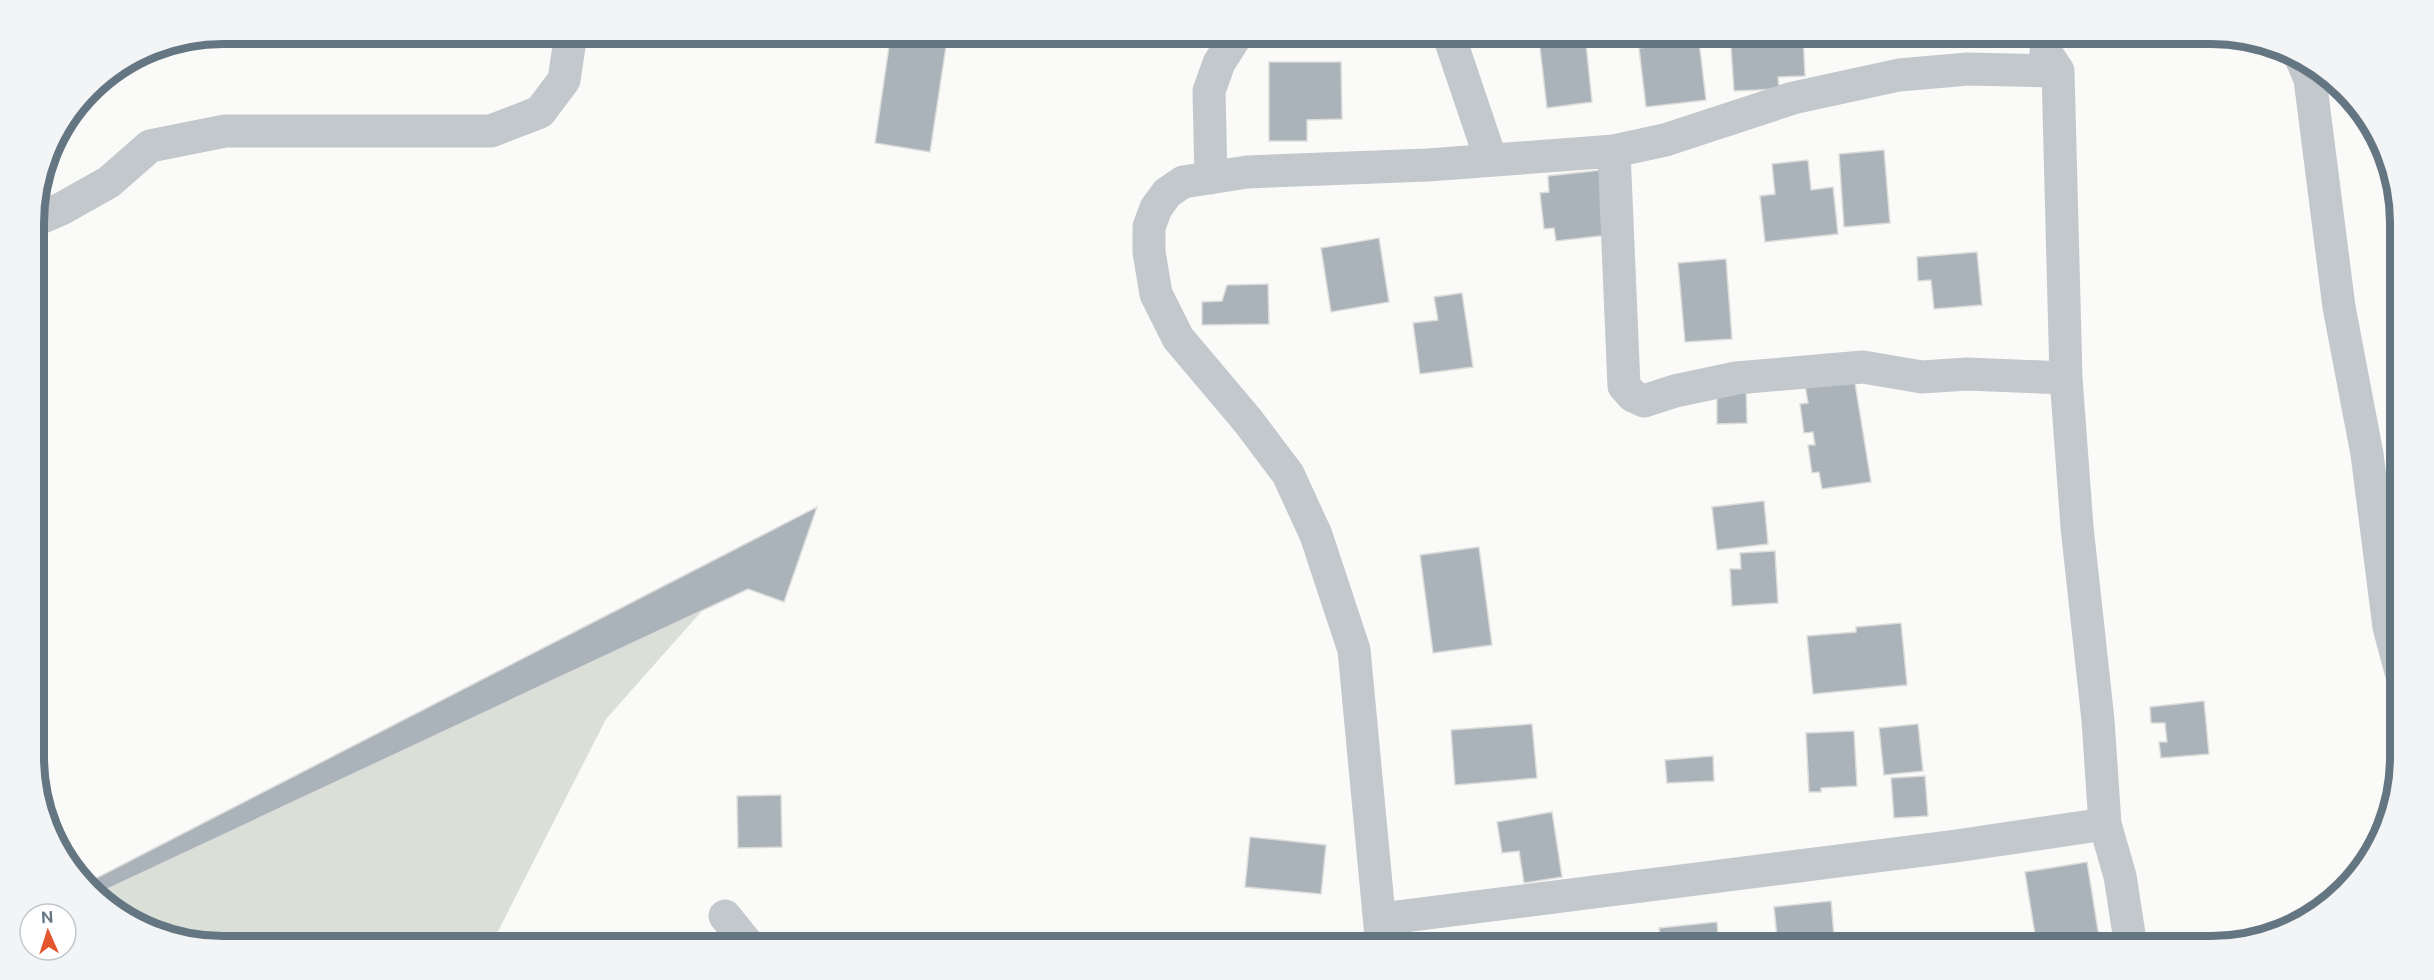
<svg xmlns="http://www.w3.org/2000/svg" width="2434" height="980" viewBox="0 0 2434 980" font-family="'Public Sans',sans-serif">
<style>
.green{fill:#dadfd7}
.building{fill:#aab3b9;stroke:#dcdcda;stroke-width:1.5}
.lines{fill:none;stroke-linecap:round;stroke-linejoin:round}
.minor{stroke:#c3c8cc;stroke-width:33}
.rim{fill:none;stroke:#657683;stroke-width:8}
</style>
<rect width="100%" height="100%" fill="#fafaf8"/>
<!-- green -->
<path class="green" d="M740 568 606 719 490 947H222L161 937 90 889Z"/>
<!-- building -->
<path class="building" d="M891 33H948L930 152 875 143Z
M1651 33H1698L1706 100 1646 107 1639 48 1652 46Z
M1730 33H1803L1805 76 1778 77 1779 89 1734 91Z
M1585 34 1592 102 1547 108 1539 39Z
M1269 62H1341L1342 119 1307 120V141H1269Z
M1884 150 1890 223 1844 227 1839 154Z
M1808 160 1811 190 1833 187 1838 234 1765 242 1760 196 1775 194 1772 164Z
M1602 170 1609 235 1556 241 1554 228 1544 229 1540 193 1549 192 1548 176Z
M1379 238 1389 302 1331 312 1321 248Z
M1977 252 1982 305 1934 309 1931 280 1918 281 1917 257Z
M1726 259 1732 339 1685 342 1678 263Z
M1268 284 1269 324 1202 325V302L1222 301 1227 285Z
M1462 293 1473 367 1420 374 1413 323 1438 320 1434 297Z
M1854 377 1871 482 1822 489 1819 472 1812 473 1808 445H1815L1813 432 1804 433 1800 404 1808 403 1805 385Z
M1746 385 1747 423 1717 424V386Z
M1764 501 1768 544 1717 550 1712 507Z
M817 507 784 602 748 589 97 894 83 885Z
M1479 547 1492 645 1433 653 1420 555Z
M1775 551 1778 603 1732 606 1730 569H1741L1740 553Z
M1901 623 1907 685 1813 694 1807 636 1856 632V627Z
M2204 701 2209 754 2161 758 2159 742H2167L2165 723H2151L2150 707Z
M1532 724 1537 778 1455 785 1451 730Z
M1918 724 1923 771 1884 775 1879 728Z
M1854 731 1857 786 1821 788V792H1809L1806 733Z
M1713 756 1714 781 1667 783 1665 760Z
M1925 776 1928 816 1894 818 1891 778Z
M781 795 782 847 738 848 737 796Z
M1552 812 1562 877 1524 883 1519 851 1502 853 1497 822Z
M1250 837 1326 845 1321 894 1245 887Z
M2087 862 2099 937 2037 947 2025 872Z
M1831 901 1835 947H1778L1774 907Z
M1717 922 1719 947H1662L1659 928Z"/>
<g class="lines">
<!-- minor -->
<path class="minor" d="M1448 33 1491 160
M2047 33 2046 53 2058 71 2066 378 2077 527 2098 720 2105 824 2120 876 2131 947
M2301 58 2310 79 2339 307 2367 454 2389 627 2401 672
M1614 151 1624 386 1633 396 1644 401 1675 391 1736 378 1863 367 1922 377 1967 374 2066 378
M1211 178 1209 91 1219 63 1238 33
M33 221 61 209 109 182 150 146 225 131H491L540 112 564 80 571 33
M725 916 750 947
M1381 919 1956 846 2105 824
M1382 947 1354 650 1316 535 1288 474 1248 421 1178 338 1156 294 1149 252V227L1156 208 1167 193 1183 182 1247 172 1428 165 1614 151 1665 140 1793 98 1899 75 1968 69 2058 71"/>
</g>
<!-- crop -->
<path d="M0 0H2434V980H0ZM223 44H2211A179 179 0 0 1 2390 223V757A179 179 0 0 1 2211 936H223A179 179 0 0 1 44 757V223A179 179 0 0 1 223 44Z" fill="#f3f4f5" fill-rule="evenodd"/>
<path class="rim" d="M223 44H2211A179 179 0 0 1 2390 223V757A179 179 0 0 1 2211 936H223A179 179 0 0 1 44 757V223A179 179 0 0 1 223 44Z"/>
<!-- north arrow -->
<g transform="translate(48 932) rotate(357)"><circle r="28" fill="#ffffff" stroke="#c1c8cd" stroke-width="1.5"/>
<path d="M0-4.5L10 22L0 15L-10 22Z" fill="#e4572e"/>
<text y="-9" font-size="16" font-weight="bold" text-anchor="middle" fill="#657683">N</text>
</g>
</svg>
